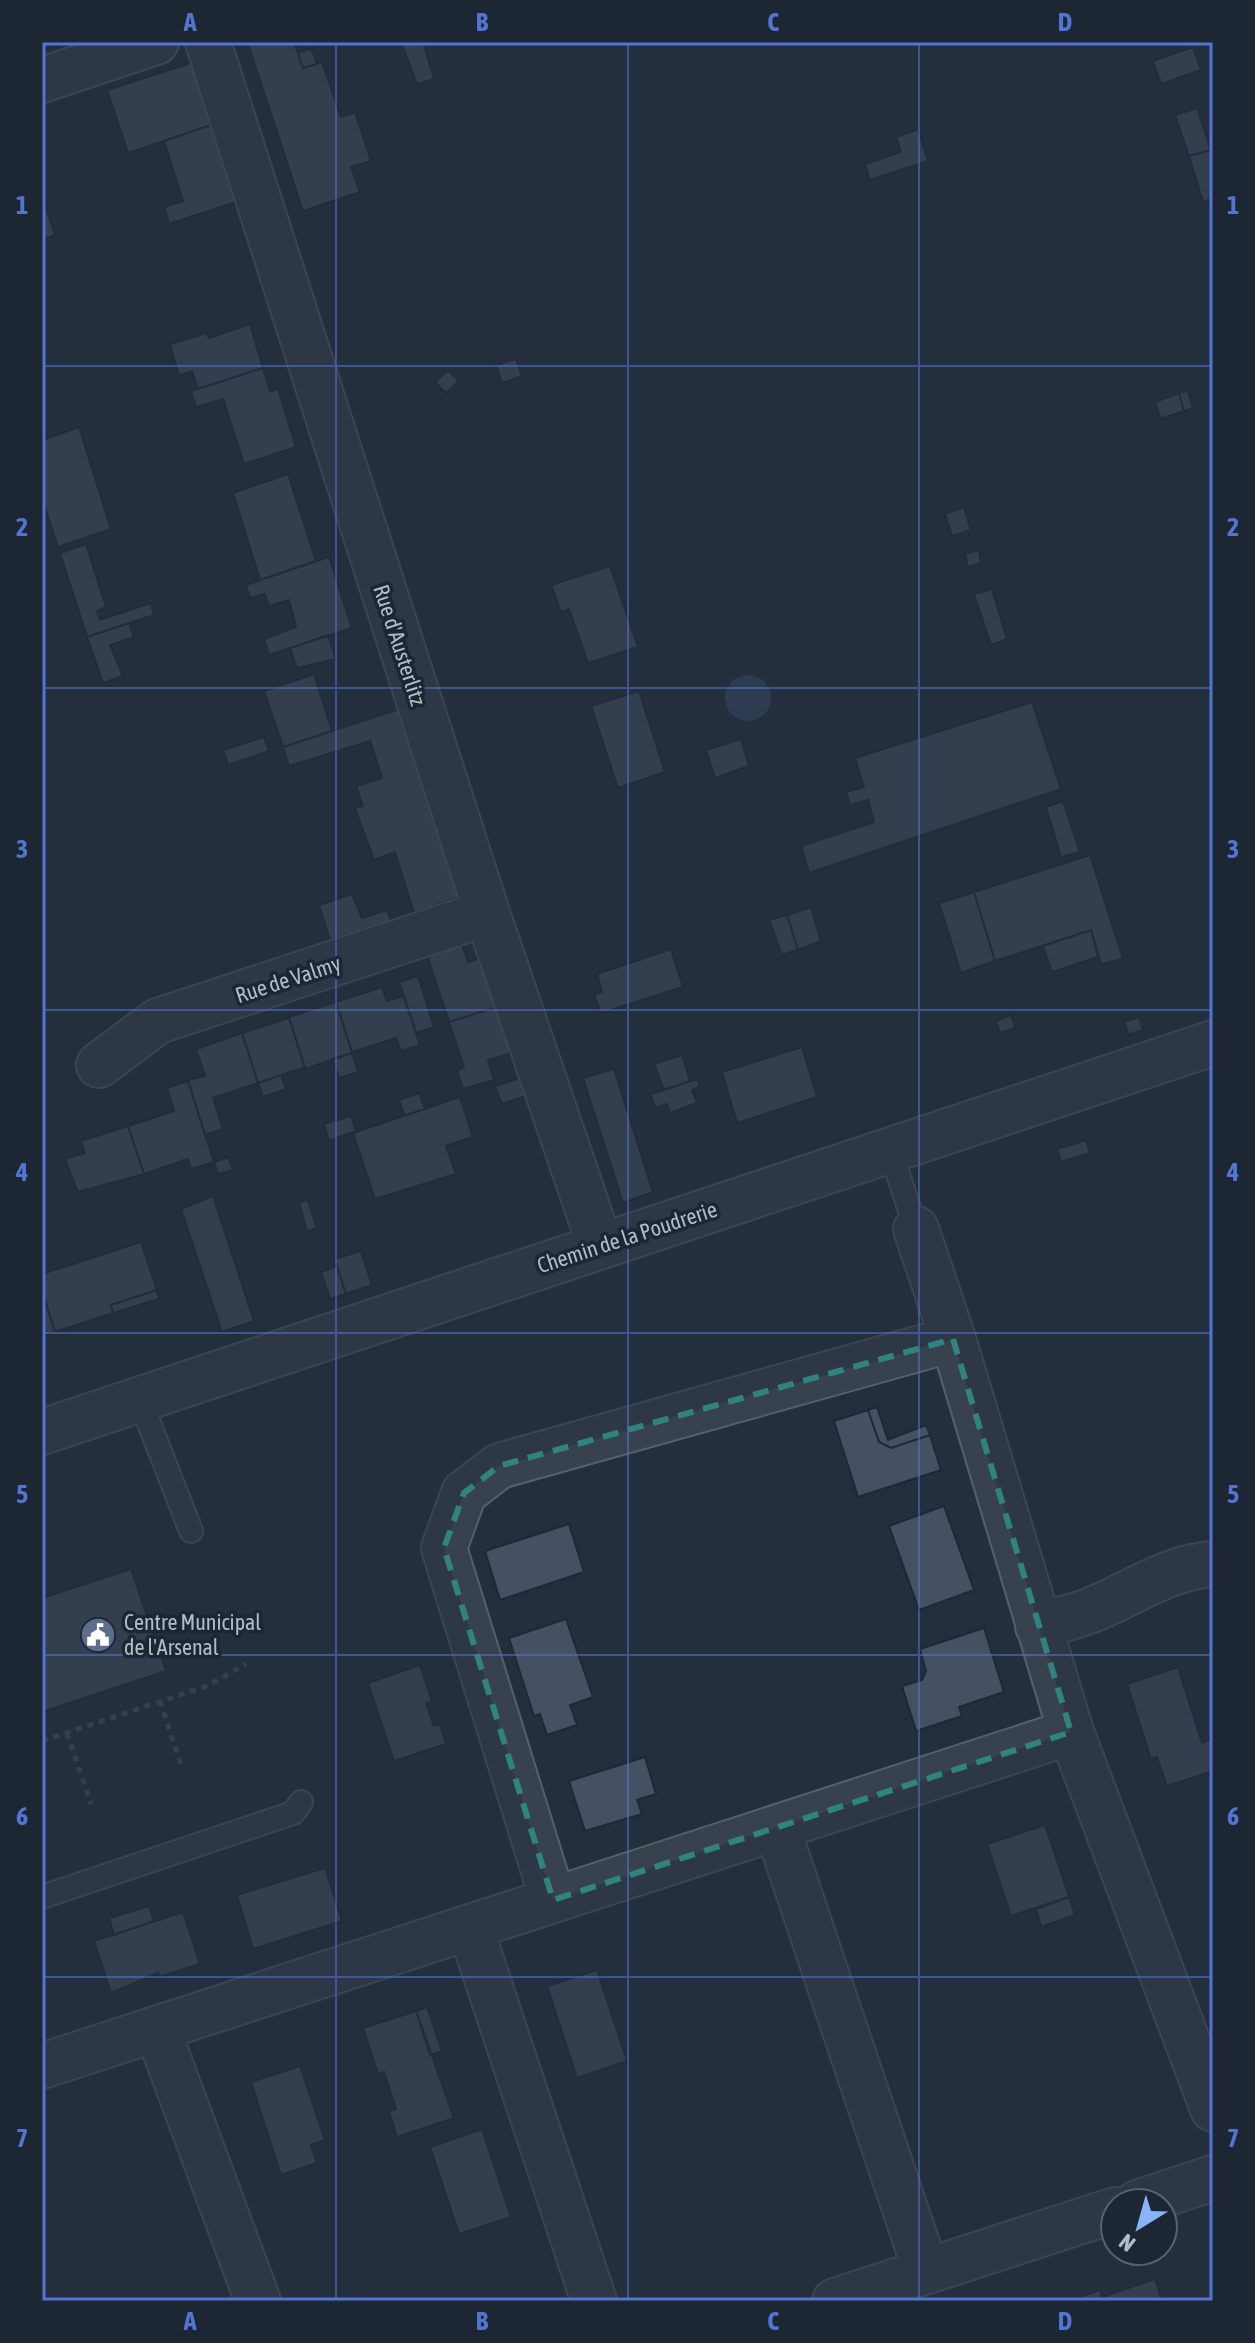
<svg xmlns="http://www.w3.org/2000/svg" width="1255" height="2343" viewBox="0 0 1255 2343" font-family="'Asap Condensed',sans-serif">
<style>
.water{fill:#394c67}
.building{fill:#455162;stroke:#1f2835;stroke-width:2}
.lines{fill:none;stroke-linecap:round;stroke-linejoin:round}
.lane-casing{stroke:#565f6c;stroke-width:26}
.street-casing{stroke:#565f6c;stroke-width:48}
.path{stroke:#44595c;stroke-width:5;stroke-dasharray:6 6;stroke-linecap:butt}
.lane{stroke:#38414e;stroke-width:22}
.street{stroke:#38414e;stroke-width:44}
.marked{fill:none;stroke:#308480;stroke-width:6;stroke-dasharray:16 10;stroke-linejoin:round}
.grid{fill:none;stroke:#5274d3;stroke-width:2;stroke-opacity:0.55}
.labels{text-anchor:middle;dominant-baseline:central;stroke-width:7;stroke-linejoin:round;paint-order:stroke}
.street-label{font-size:22px;fill:#b4bcc9;stroke:#1d2633}
.poi-label{font-size:22px;fill:#b4bcc9;stroke:#1d2633;text-anchor:start}
.neatline{fill:none;stroke:#5274d3;stroke-width:3}
.grid-label{font-size:26px;text-anchor:middle;font-weight:bold;fill:#5274d3}
</style>
<rect width="100%" height="100%" fill="#242f3e"/>
<!-- water -->
<path class="water" d="M725 698a23 23 0 1 1 46 0a23 23 0 1 1-46 0Z"/>
<!-- building -->
<path class="building" d="M254 42H294L303 68 322 62 341 117 355 112 371 161 351 167 360 192 303 211 248 44Z
M423 42 434 79 417 84 402 44Z
M1193 47 1201 70 1161 84 1153 61Z
M311 48 317 64 303 68 298 53Z
M191 63 211 125 128 153 107 90Z
M1197 108 1211 150 1189 156 1175 115Z
M211 125 236 202 169 224 164 207 183 201 164 141Z
M918 129 928 161 870 180 865 164 901 152 896 137Z
M1211 150 1213 198 1203 202 1189 156Z
M46 208 55 235 42 240V209Z
M250 324 263 368 198 389 192 371 179 376 170 344 207 333 209 338Z
M516 359 522 376 502 383 496 365Z
M263 368 270 391 278 389 296 447 244 464 223 399 196 407 191 391Z
M448 370 459 381 446 393 435 382Z
M1188 391 1193 408 1184 411 1179 393Z
M1179 393 1184 411 1161 419 1155 402Z
M79 427 111 529 58 547 42 499V440Z
M288 474 316 561 260 580 233 493Z
M964 507 971 530 952 536 945 514Z
M86 544 106 607 97 611 100 620 151 603 154 615 87 637 60 553Z
M979 550 981 563 968 567 965 554Z
M329 557 352 628 269 655 264 639 296 627 289 600 269 606 265 594 250 598 246 585Z
M610 566 638 647 588 663 569 609 561 612 551 585Z
M992 589 1007 639 991 645 974 594Z
M129 623 134 637 110 645 123 676 103 683 87 637Z
M328 635 336 659 297 668 290 648Z
M314 674 332 731 283 747 264 691Z
M639 691 665 772 618 788 591 706Z
M1032 702 1061 789 809 873 801 846 874 822 868 800 850 805 846 792 864 787 855 758Z
M399 709 460 897 414 913 395 852 374 860 355 808 363 806 356 786 382 778 370 741 289 766 283 747Z
M264 737 269 751 228 765 223 750Z
M741 739 749 766 715 778 706 750Z
M1063 801 1080 852 1061 857 1046 807Z
M1090 855 1123 959 1101 964 1091 930 995 961 974 892Z
M974 892 995 961 961 973 939 903Z
M352 894 362 918 387 910 391 921 330 940 319 905Z
M811 907 821 941 798 950 787 915Z
M787 915 798 950 782 955 769 920Z
M1091 930 1098 957 1052 972 1043 946Z
M460 940 468 962 480 958 497 1007 449 1022 426 952Z
M671 949 683 987 601 1013 594 995 602 992 597 974Z
M418 976 434 1027 416 1033 399 982Z
M382 987 387 1001 404 996 420 1045 401 1051 396 1038 352 1052 336 1002Z
M336 1002 352 1053 305 1069 289 1017Z
M497 1007 512 1053 488 1060 494 1080 463 1089 457 1071 464 1067 449 1022Z
M1011 1015 1015 1028 1000 1033 996 1021Z
M1139 1017 1143 1030 1129 1035 1124 1022Z
M289 1018 305 1067 258 1083 242 1033Z
M242 1033 258 1083 213 1098 223 1129 205 1135 188 1080 205 1076 196 1049Z
M802 1047 817 1097 737 1123 722 1072Z
M352 1053 358 1072 339 1078 332 1059Z
M682 1055 690 1081 664 1090 654 1064Z
M614 1069 653 1192 623 1203 583 1078Z
M281 1075 286 1089 263 1097 258 1083Z
M520 1078 526 1096 502 1104 495 1086Z
M697 1079 700 1087 692 1090 697 1103 670 1113 667 1104 655 1108 651 1094Z
M188 1081 214 1162 191 1169 188 1159 144 1174 128 1126 174 1111 167 1088Z
M419 1093 425 1109 405 1116 399 1100Z
M460 1097 473 1137 446 1146 456 1174 375 1199 353 1133Z
M351 1116 356 1131 329 1141 324 1124Z
M128 1126 144 1174 78 1192 65 1159 85 1153 81 1141Z
M1086 1140 1090 1153 1061 1162 1057 1149Z
M228 1157 233 1170 218 1174 214 1162Z
M213 1196 254 1321 222 1332 181 1209Z
M307 1199 317 1228 307 1231 299 1203Z
M141 1242 157 1290 111 1305 113 1313 55 1332 42 1291V1274Z
M361 1251 372 1285 346 1294 334 1259Z
M337 1266 346 1294 330 1299 321 1272Z
M157 1290 159 1299 113 1313 111 1305Z
M42 1291 55 1332 42 1336Z
M877 1407 888 1440 926 1425 930 1435 891 1448 879 1442 868 1410Z
M868 1410 879 1442 891 1448 930 1435 941 1470 858 1497 834 1421Z
M944 1506 974 1590 919 1610 889 1526Z
M569 1524 584 1572 500 1600 485 1551Z
M131 1569 166 1671 42 1712V1598Z
M566 1619 593 1697 570 1705 577 1725 547 1735 540 1714 534 1716 509 1638Z
M984 1628 1004 1692 959 1707 962 1716 916 1731 902 1686 922 1680 926 1671 920 1649Z
M420 1665 432 1701 426 1703 434 1726 440 1724 446 1744 394 1761 368 1683Z
M1178 1667 1202 1743 1213 1739V1771L1167 1786 1157 1757 1151 1759 1127 1684Z
M645 1757 656 1794 637 1800 642 1814 585 1831 569 1781Z
M1045 1825 1069 1897 1011 1916 987 1844Z
M325 1868 342 1921 253 1949 237 1895Z
M1069 1897 1075 1915 1041 1927 1036 1909Z
M149 1906 154 1921 114 1935 109 1918Z
M183 1912 200 1964 159 1977 158 1973 111 1993 94 1941Z
M597 1970 627 2061 577 2078 547 1986Z
M427 2007 442 2051 430 2055 416 2011Z
M416 2011 454 2118 397 2137 389 2111 396 2109 384 2072 378 2074 363 2028Z
M300 2066 325 2140 311 2145 317 2163 281 2175 251 2082Z
M482 2129 511 2217 459 2234 430 2147Z
M1155 2279 1162 2301H1084L1082 2296 1100 2290 1102 2297Z"/>
<g class="lines">
<!-- lane casing -->
<g class="lane-casing">
<path id="lane" d="M890 1150 916 1229
M140 1400 191 1531
M42 1897 293 1813 301 1802"/>
</g>
<!-- street casing -->
<g class="street-casing">
<path id="street" d="M208 42 487 913 600 1245
M42 80 156 42
M99 1065 158 1021 487 913
M916 1229 953 1339 1071 1732 1213 2109
M42 1432 1213 1043
M1038 1626C1054 1621 1070 1618 1086 1612 1128 1597 1166 1567 1213 1564
M777 1828 926 2271
M553 1900 444 1548 464 1493 499 1466 953 1339
M470 1927 594 2301
M157 2029 258 2301
M42 2066 1071 1732
M1137 2203 1213 2178
M835 2301 1115 2210"/>
</g>
<!-- path -->
<path class="path" d="M160 1701 182 1768
M67 1733 91 1804
M42 1741 207 1686 246 1664"/>
<!-- lane -->
<use href="#lane" class="lane"/>
<!-- street -->
<use href="#street" class="street"/>
</g>
<!-- marked area -->
<path d="M0 0H1255V2343H0ZM953 1339 1071 1732 553 1900 444 1548 464 1493 499 1466Z" fill="#242f3e" fill-opacity=".55" fill-rule="evenodd"/>
<path class="marked" d="M953 1339 1071 1732 553 1900 444 1548 464 1493 499 1466Z"/>
<!-- grid -->
<path class="grid" d="M336 42V2301M628 42V2301M919 42V2301M42 366H1213M42 688H1213M42 1010H1213M42 1333H1213M42 1655H1213M42 1977H1213"/>
<!-- icons -->
<defs>
<g id="civic-disc" transform="scale(1.8)"><circle r="9.5" fill="#5c6f8a" stroke="#1d2633"/><path d="M-.6-6.5H3V-4.5H.6V-3L4-1V1h2V6H-6V1h2V-1L-.6-3ZM-1.2 2.5V6h2.4V2.5Z" fill="#fff"/></g>
</defs>
<g fill-rule="evenodd">
<use href="#civic-disc" x="98" y="1635"/>
</g>
<g class="labels">
<!-- street labels -->
<g class="street-label">
<text transform="translate(400 645) rotate(72)">Rue d'Austerlitz</text>
<text transform="translate(288 979) rotate(-18)">Rue de Valmy</text>
<text transform="translate(627 1237) rotate(-18)">Chemin de la Poudrerie</text>
</g>
<!-- poi labels -->
<g class="poi-label">
<text x="124" y="1622">Centre Municipal<tspan x="124" dy="25">de l'Arsenal</tspan></text>
</g>
</g>
<!-- border -->
<rect width="1255" height="2343" fill="none" stroke="#1d2633" stroke-width="88"/>
<!-- north arrow -->
<g transform="translate(1139 2227) rotate(217)"><circle r="38" fill="#1d2633" stroke="#59626f" stroke-width="2"/>
<path d="M0-6L14 30L0 20L-14 30Z" fill="#8ab4f8"/>
<text y="-12" font-size="22" font-weight="bold" text-anchor="middle" fill="#b4bcc9">N</text>
</g>
<rect x="44" y="44" width="1167" height="2255" class="neatline"/>
<g class="grid-label">
<text x="190" y="31">A</text>
<text x="482" y="31">B</text>
<text x="773" y="31">C</text>
<text x="1065" y="31">D</text>
<text x="22" y="214">1</text>
<text x="1233" y="214">1</text>
<text x="22" y="536">2</text>
<text x="1233" y="536">2</text>
<text x="22" y="858">3</text>
<text x="1233" y="858">3</text>
<text x="22" y="1181">4</text>
<text x="1233" y="1181">4</text>
<text x="22" y="1503">5</text>
<text x="1233" y="1503">5</text>
<text x="22" y="1825">6</text>
<text x="1233" y="1825">6</text>
<text x="22" y="2147">7</text>
<text x="1233" y="2147">7</text>
<text x="190" y="2330">A</text>
<text x="482" y="2330">B</text>
<text x="773" y="2330">C</text>
<text x="1065" y="2330">D</text>
</g>
</svg>
